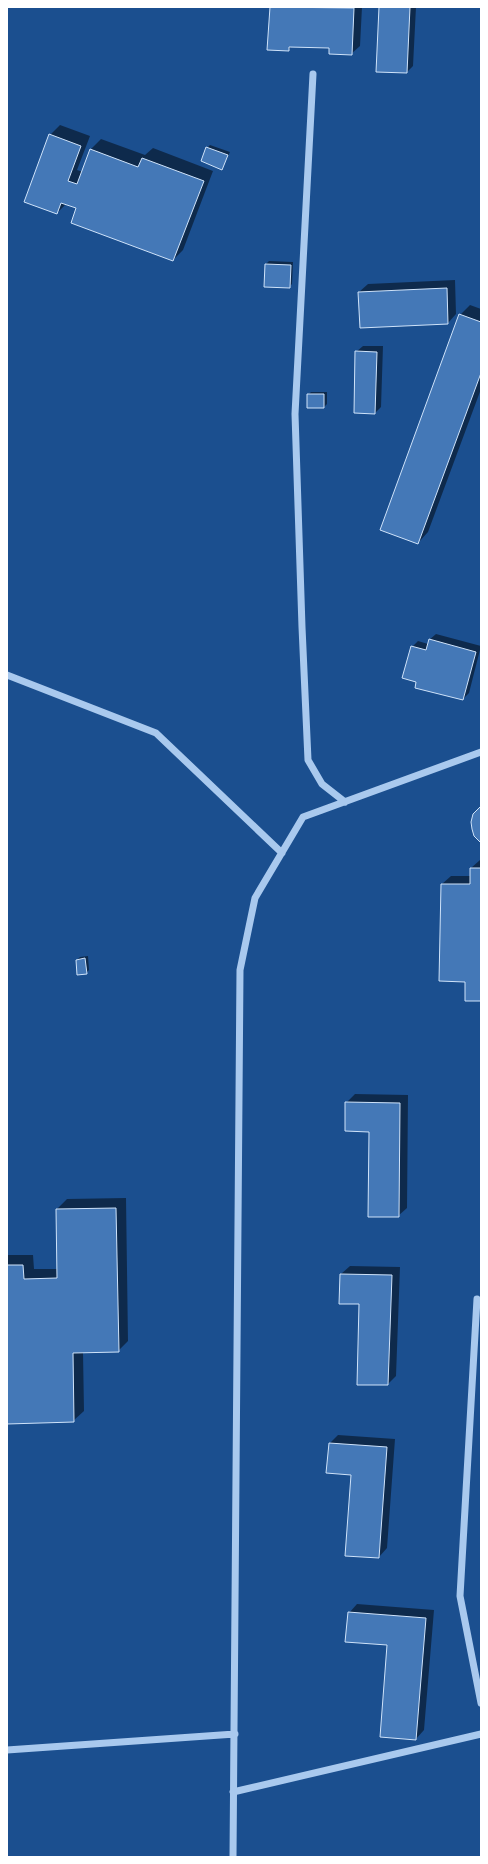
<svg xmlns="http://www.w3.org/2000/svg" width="488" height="1864" viewBox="0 0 488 1864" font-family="'Public Sans',sans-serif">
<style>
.shadow{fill:#0007}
.building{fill:#4478b7;stroke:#cfe3fa}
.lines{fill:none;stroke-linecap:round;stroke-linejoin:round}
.minor{stroke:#a9c9ee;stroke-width:7}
</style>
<rect width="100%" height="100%" fill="#1b4f8f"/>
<!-- shadow -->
<path class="shadow" d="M271 7H362L360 46 351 54 330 48 292 46 288 50 269 49Z
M380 7H416L413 66 407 72Z
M60 125 90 136 77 170 83 172 91 149 101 139 145 155 153 148 213 171 183 250 173 260 77 208 66 204 57 213 50 135Z
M210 145 230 152 222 168 207 148Z
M269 261 293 262 292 284 289 287 265 286 266 264Z
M455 280 456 314 448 323 359 292 368 284Z
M470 305 481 309V389L428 532 418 543 460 315Z
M363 346H383L381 407 375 413 356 352Z
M311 392H327V404L324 407 308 395Z
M436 634 481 646 469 693 463 699 417 681 412 647 418 641 428 644 429 640Z
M480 860H481V1000L466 981 442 884 451 876H471V868Z
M88 956 89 970 86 973 77 960 80 957Z
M355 1094 408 1095 407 1208 398 1216 370 1131 346 1103Z
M126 1198 128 1341 118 1351 83 1352 84 1411 73 1421 7 1423V1255H33L34 1269H57V1209L67 1199Z
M350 1266 400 1267 396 1376 388 1384 360 1303 341 1274Z
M338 1435 395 1439 387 1548 379 1557 353 1474 330 1443Z
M357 1604 434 1610 424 1730 416 1739 388 1644 349 1613Z"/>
<!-- building -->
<path class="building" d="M270 7 354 8 352 55 329 54V48L289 47V51L267 50Z
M379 7H410L407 73 376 72Z
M49 134 81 146 68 181 77 184 90 149 138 167 142 158 204 181 173 261 71 223 76 208 61 203 57 214 24 202Z
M206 147 228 155 222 170 201 161Z
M265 264 291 265 290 288 264 287Z
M447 288 448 324 360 328 358 292Z
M459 314 481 322V373L418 544 380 530Z
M355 351 377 352 375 414 354 413Z
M307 394H324V408H307Z
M429 639 476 652 463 700 415 688 416 682 402 678 411 646 426 650Z
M481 806V843L474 836 472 829 471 822 473 814Z
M470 868H481V1001H465V982L439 981 441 884H470Z
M85 958 87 974 77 975 76 960Z
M345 1102 400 1103 399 1217H368L369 1132 345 1131Z
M116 1208 119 1352 73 1353 74 1422 7 1424V1265H23L24 1279 57 1278 56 1209Z
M340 1274 392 1275 388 1385H357L359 1304H339Z
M329 1443 387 1447 379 1558 345 1556 351 1475 326 1473Z
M348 1612 426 1618 416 1740 380 1737 387 1645 345 1642Z"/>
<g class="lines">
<!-- minor -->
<path class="minor" d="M313 74 295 414 302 627 308 760 322 784 345 802
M7 675 156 733 282 853
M477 1299 460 1596 481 1703
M7 1750 235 1734
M233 1792 481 1734
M233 1857 240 970 255 898 303 817 481 752"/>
</g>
<!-- border -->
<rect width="488" height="1864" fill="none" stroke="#ffffff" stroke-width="16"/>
</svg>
